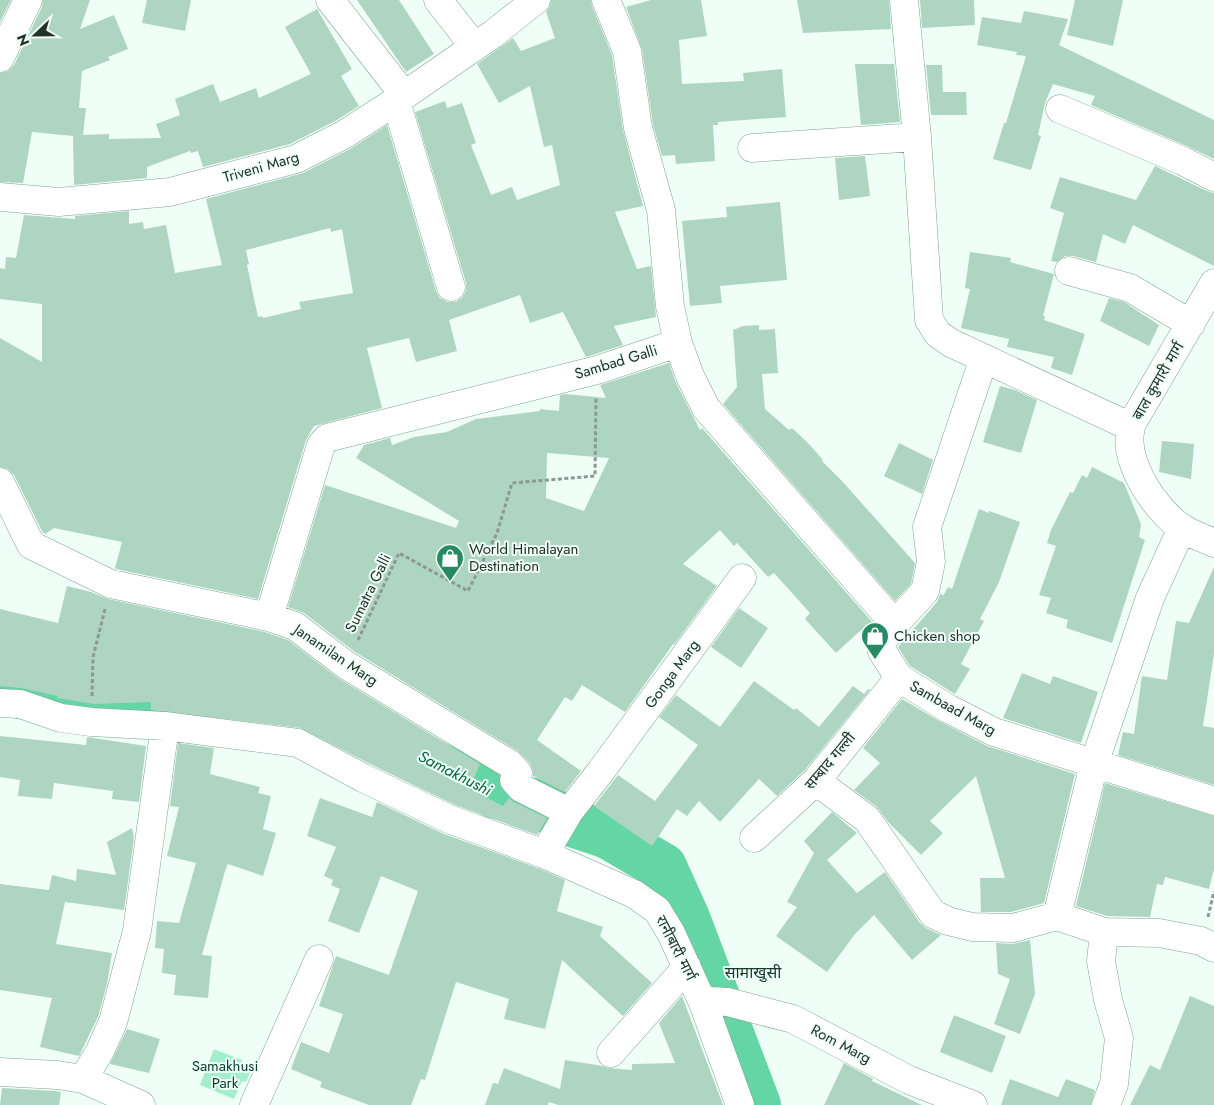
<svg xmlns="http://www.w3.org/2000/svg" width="1214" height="1105" viewBox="0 0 1214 1105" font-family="Jost,'Noto Sans Devanagari',sans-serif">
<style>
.green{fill:#a4efcb}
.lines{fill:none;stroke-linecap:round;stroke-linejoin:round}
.river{stroke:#64d5a5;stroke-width:48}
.building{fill:#aed5c2;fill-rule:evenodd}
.minor-casing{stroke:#7ea491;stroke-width:29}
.path{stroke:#8a9992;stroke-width:3;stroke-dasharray:4 2.5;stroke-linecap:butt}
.minor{stroke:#fff;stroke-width:28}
.labels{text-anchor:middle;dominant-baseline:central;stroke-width:4;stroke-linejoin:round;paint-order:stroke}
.street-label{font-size:15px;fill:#22312a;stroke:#effff7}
.poi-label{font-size:15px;fill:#22312a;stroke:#effff7;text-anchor:start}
.park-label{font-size:15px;fill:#093c29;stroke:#effff7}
.water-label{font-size:16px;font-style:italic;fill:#056344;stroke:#effff7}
.neighbourhood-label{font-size:16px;fill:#16392a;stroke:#effff7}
</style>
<rect width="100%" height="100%" fill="#effff7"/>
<!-- green -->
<path class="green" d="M214 1049 242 1060 241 1065 251 1070 246 1082 242 1081 234 1099 200 1085Z"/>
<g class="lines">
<!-- river -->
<path class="river" d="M0 691 106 711 143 709 144 699 206 693
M414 754 496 795 534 802 575 824 608 835 663 867 686 918 757 1105"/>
</g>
<!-- building -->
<path class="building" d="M0 0H11L0 22Z
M43 0H90L80 29 114 15 128 49 108 57 110 60 82 71 79 108H86L83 135 109 134V139L161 138 156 124 180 115 175 99 213 84 220 102 256 88 259 98 311 74 285 27 317 9 352 69 341 76 359 106 337 120 290 144 203 167 198 151 191 153 190 151 147 167V178L74 185 73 136 32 132 23 183 0 182V73L8 71 14 65 42 7Z
M147 0H191L185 31 142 23Z
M357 0H399L434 54 406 72Z
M551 0H591L592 6 612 55 623 130 643 206 615 212 637 269 651 266 656 317 614 326 623 345 586 357 563 312 530 323 520 295 449 320 457 351 416 362 409 338 367 348 382 408 314 426 306 440 258 599 116 569 115 568 122 542 54 528 45 534 43 533 14 475 8 469 0 467V338L42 362V304L0 299V268L5 269 6 257 16 258 24 215 75 219V216L129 211V224L143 222 144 229 166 225 175 273 222 265 206 199 303 173 352 148 387 125 436 291 440 298 447 302H456L462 298 466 291V283L415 112 445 101 447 108 462 103 476 143 471 145 491 195 512 187 517 200 560 185 552 145 544 147 530 86 499 103 477 64 513 38 521 51 555 38 546 12 550 6ZM330 228 331 232 342 229 353 293 299 302 301 309 263 318 262 316 258 317 247 265 249 264 246 250Z
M651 0H701L707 36 679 40 682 84 744 81 743 73 782 69 786 117 718 122V125H713L715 161 676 164 675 155 662 156 653 125 642 49 626 7Z
M797 0H889L891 29 803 33Z
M920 0H974L975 25 922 28Z
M1075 0H1123L1113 46 1067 35Z
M1024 11 1068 19 1059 45 1214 120V159L1189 147 1091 105 1095 96 1053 84 1045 103 1038 135 1041 136 1031 170 993 159 1004 123H1006L1026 56 1016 55 1017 52 977 45 982 17 1021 23Z
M855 64H894L900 122 861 125Z
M926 65H942L943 92H966L967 115H931Z
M865 156 870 196 839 200 835 158Z
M1155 166 1207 191 1214 193V266L1133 225 1125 244 1103 234 1096 262 1073 256H1065L1057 262 1051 261 1064 213 1050 208 1060 177 1136 200Z
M780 202 787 280 720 286 722 303 690 306 682 221 727 217 726 207Z
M970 252 1011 258 1010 262 1054 274 1043 316H1045L1044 320 1085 334 1072 375 1051 368 1054 357 1007 347 1009 339 961 328 970 289 965 288Z
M1109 298 1124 302 1159 325 1149 346 1100 321Z
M759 325V330L775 329 778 373 762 374 765 409 789 430 792 428 809 444 823 460 822 461 842 481 915 563 911 584 895 601 723 404 737 387 733 330 743 326Z
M669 363 676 383 700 430 702 428 873 623 862 631 861 630 836 653 805 619 810 613 774 573 768 577 737 543 734 546 720 530 683 564 717 586 674 645 673 644 625 712 582 685 572 701 565 697 537 740 581 771 565 792 533 776V771L530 763 518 751 355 652 304 613 288 607 325 485 456 528 459 521 356 458 364 445 390 438 392 445 414 437 447 432 476 419 540 411V409L559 411 560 395 565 394 606 398 600 385ZM547 453 609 458 584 511 546 498Z
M1000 386 1015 390 1037 400 1021 453 983 442Z
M1162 441 1194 444 1191 479 1159 472Z
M899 443 933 460 922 494 884 476Z
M1092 467 1124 483 1141 524 1139 537 1145 540 1112 643 1066 628 1068 620 1046 613 1051 598 1039 595 1056 546 1047 543 1051 530 1070 492 1073 493 1082 475 1087 478Z
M979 509 989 513V511L1020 522 999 582 980 619 984 621 961 664 970 669 955 694 910 666 898 647 937 602 941 593 943 596 948 587 952 589Z
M1214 567V654L1203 726 1214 728V785L1118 755 1123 732 1134 734 1142 676 1167 680 1176 621 1189 623Z
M67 586 91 592 108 599 265 632 288 640 338 678 480 764 469 789 503 806 509 798 514 802 547 818 537 835 455 805 370 764 300 728 151 710V702L94 704 57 698 58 696 21 688 0 686V609L58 623Z
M739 608 768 628 741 668 711 647Z
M1022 673 1050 684 1053 676 1098 692 1081 743 1003 718Z
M754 681 794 710 796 708 819 727 853 686 864 694 868 689 870 690 805 770 777 796 759 779 720 822 699 801 687 816 677 809 652 846 594 806 618 775 655 801 698 745 659 717 676 695 720 727Z
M902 699 941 722 987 746 1075 774 1044 903 1011 912H981L980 878H1005L976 776 930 821 943 833 921 855 888 822 877 807 854 790 880 763 863 748Z
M0 736 86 745 87 737 146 746 139 802 112 799 113 791 54 783 52 799 18 796 20 780 0 777Z
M178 743 214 748 210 774 260 787 258 793 271 796 263 829 276 833 263 876 228 864 225 871 202 955 212 956 208 998 174 995 176 975 162 973 164 949 155 948 157 921 179 923 196 863 167 856 179 807 170 806Z
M1105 783 1214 816V869L1209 889 1165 877 1163 885 1157 884 1150 917 1107 916 1076 906Z
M320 798 372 817 377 802 444 834 538 868 565 880 557 911 603 927 600 936 652 983 623 1016 562 960 545 1029 504 1019 509 999 456 982 425 1080 421 1079 411 1105H369L320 1087 322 1082 291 1069 301 1042 329 1053 343 1014 319 1006 336 956 389 975 418 891 381 876 359 933 328 921 340 889 331 885 333 880 324 876 336 847 307 836Z
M832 812 857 833 827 860 857 893 885 872 920 923 926 928 941 935 912 960 874 915 855 934 827 972 776 936 797 907 787 902 814 853 804 841Z
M132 828 134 838 124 910 65 902 56 944 112 953 107 984 98 1017 79 1056 40 1047 52 998 0 990V884L49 890 52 875 76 881 77 869 116 875 107 842Z
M1030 940 1035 994 1020 1034 994 1024 1010 979 998 974 996 943 1013 944Z
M682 996 723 1105H558L549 1102 548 1105H485L493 1083 498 1084 504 1068 560 1089 565 1060 603 1066 608 1068 632 1070V1064L675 1063 659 1023Z
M1190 996 1214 1006V1105H1130L1150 1065 1160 1070Z
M954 1015 1006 1036 992 1073 940 1052Z
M127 1029 160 1039 149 1073 110 1064Z
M844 1063 873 1079 872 1081 922 1105H824Z
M1010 1079 1058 1097 1066 1079 1095 1090 1091 1105H1001Z
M2 1088 55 1091 61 1092 59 1105H0Z"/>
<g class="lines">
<!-- minor casing -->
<g class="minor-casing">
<path id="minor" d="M330 0 404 95
M438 0 474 46
M606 0 627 51 638 128 661 210 670 306 678 343
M904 0 917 137 929 320 938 334 951 343 1131 427
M0 58 28 0
M396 101 451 287
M1060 109 1183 161 1214 177
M752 148 917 137
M0 197 59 202 170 192 296 159 345 134 396 101 493 34 536 0
M1069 271 1130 288 1191 324
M1214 283 1138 413C1136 417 1132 422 1131 427 1122 461 1155 510 1182 528 1192 535 1204 538 1214 543
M0 482 31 545 111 584 269 617 295 626 346 665 510 764 518 773 514 780 521 788 569 812
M269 617 321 445 327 438 597 370 678 343 690 376 706 408 895 624 881 643 882 651 899 678 949 709 994 732 1214 801
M895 624 925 591 931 562 927 527 984 358
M0 703 20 704 61 718 91 722 165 726 298 743 363 778 449 819 544 854 634 894 657 910 671 933 703 1003 740 1105
M816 781 867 819 933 914 948 921 972 927 1013 928 1057 916 1104 932 1159 933 1201 941 1214 948
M754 838 816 781 899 678
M544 854 569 812 601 771 742 578
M1057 916 1094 764 1150 598 1182 528
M1104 932 1101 961 1108 1000 1119 1038 1114 1084 1106 1105
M703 1003 711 1001 728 1002 793 1019 909 1080 973 1105
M611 1053 687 967
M0 1072 57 1075 83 1079 141 1105
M83 1079 100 1051 113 1022 137 931 165 726
M254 1105 319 959"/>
</g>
<!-- path -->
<path class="path" d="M358 640 399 553 468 591 497 533 512 483 595 476 596 398
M92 696 93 657 105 609
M1208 917 1214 891"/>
<!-- minor -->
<use href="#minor" class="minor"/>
</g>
<!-- icons -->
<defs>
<g id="shop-pin" transform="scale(1.4375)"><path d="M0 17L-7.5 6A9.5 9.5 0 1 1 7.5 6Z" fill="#278a64" stroke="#effff7"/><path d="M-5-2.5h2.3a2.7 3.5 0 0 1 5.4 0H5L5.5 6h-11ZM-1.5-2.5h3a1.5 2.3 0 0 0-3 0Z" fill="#fff"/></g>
</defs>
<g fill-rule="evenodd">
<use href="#shop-pin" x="450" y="558"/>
<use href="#shop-pin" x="875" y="636"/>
</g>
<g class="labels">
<!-- street labels -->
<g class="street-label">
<text transform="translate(261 167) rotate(-16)">Triveni Marg</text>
<text transform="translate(616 362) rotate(-17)">Sambad Galli</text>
<text transform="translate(1158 381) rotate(-60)">बाल कुमारी मार्ग</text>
<text transform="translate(368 593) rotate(-64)">Sumatra Galli</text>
<text transform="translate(336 655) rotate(34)">Janamilan Marg</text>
<text transform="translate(672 674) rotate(-54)">Gonga Marg</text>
<text transform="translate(953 708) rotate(29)">Sambaad Marg</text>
<text transform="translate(830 761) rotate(-50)">सम्बाद गल्ली</text>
<text transform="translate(676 948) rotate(63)">रानीबारी मार्ग</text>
<text transform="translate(841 1044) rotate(28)">Rom Marg</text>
</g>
<!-- poi labels -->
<g class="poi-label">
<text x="469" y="549">World Himalayan<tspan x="469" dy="17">Destination</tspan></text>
<text x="894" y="636">Chicken shop</text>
</g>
<!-- park labels -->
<g class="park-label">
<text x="225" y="1066">Samakhusi<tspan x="225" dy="17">Park</tspan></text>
</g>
<!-- water labels -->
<g class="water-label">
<text transform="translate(455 773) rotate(27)">Samakhushi</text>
</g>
<!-- neighbourhood labels -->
<g class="neighbourhood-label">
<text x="753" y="972">सामाखुसी</text>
</g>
</g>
<!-- north arrow -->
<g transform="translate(35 35) rotate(248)" stroke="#effff7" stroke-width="4" paint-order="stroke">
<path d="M0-4L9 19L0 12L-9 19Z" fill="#22312a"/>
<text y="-8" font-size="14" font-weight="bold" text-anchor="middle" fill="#22312a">N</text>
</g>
</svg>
